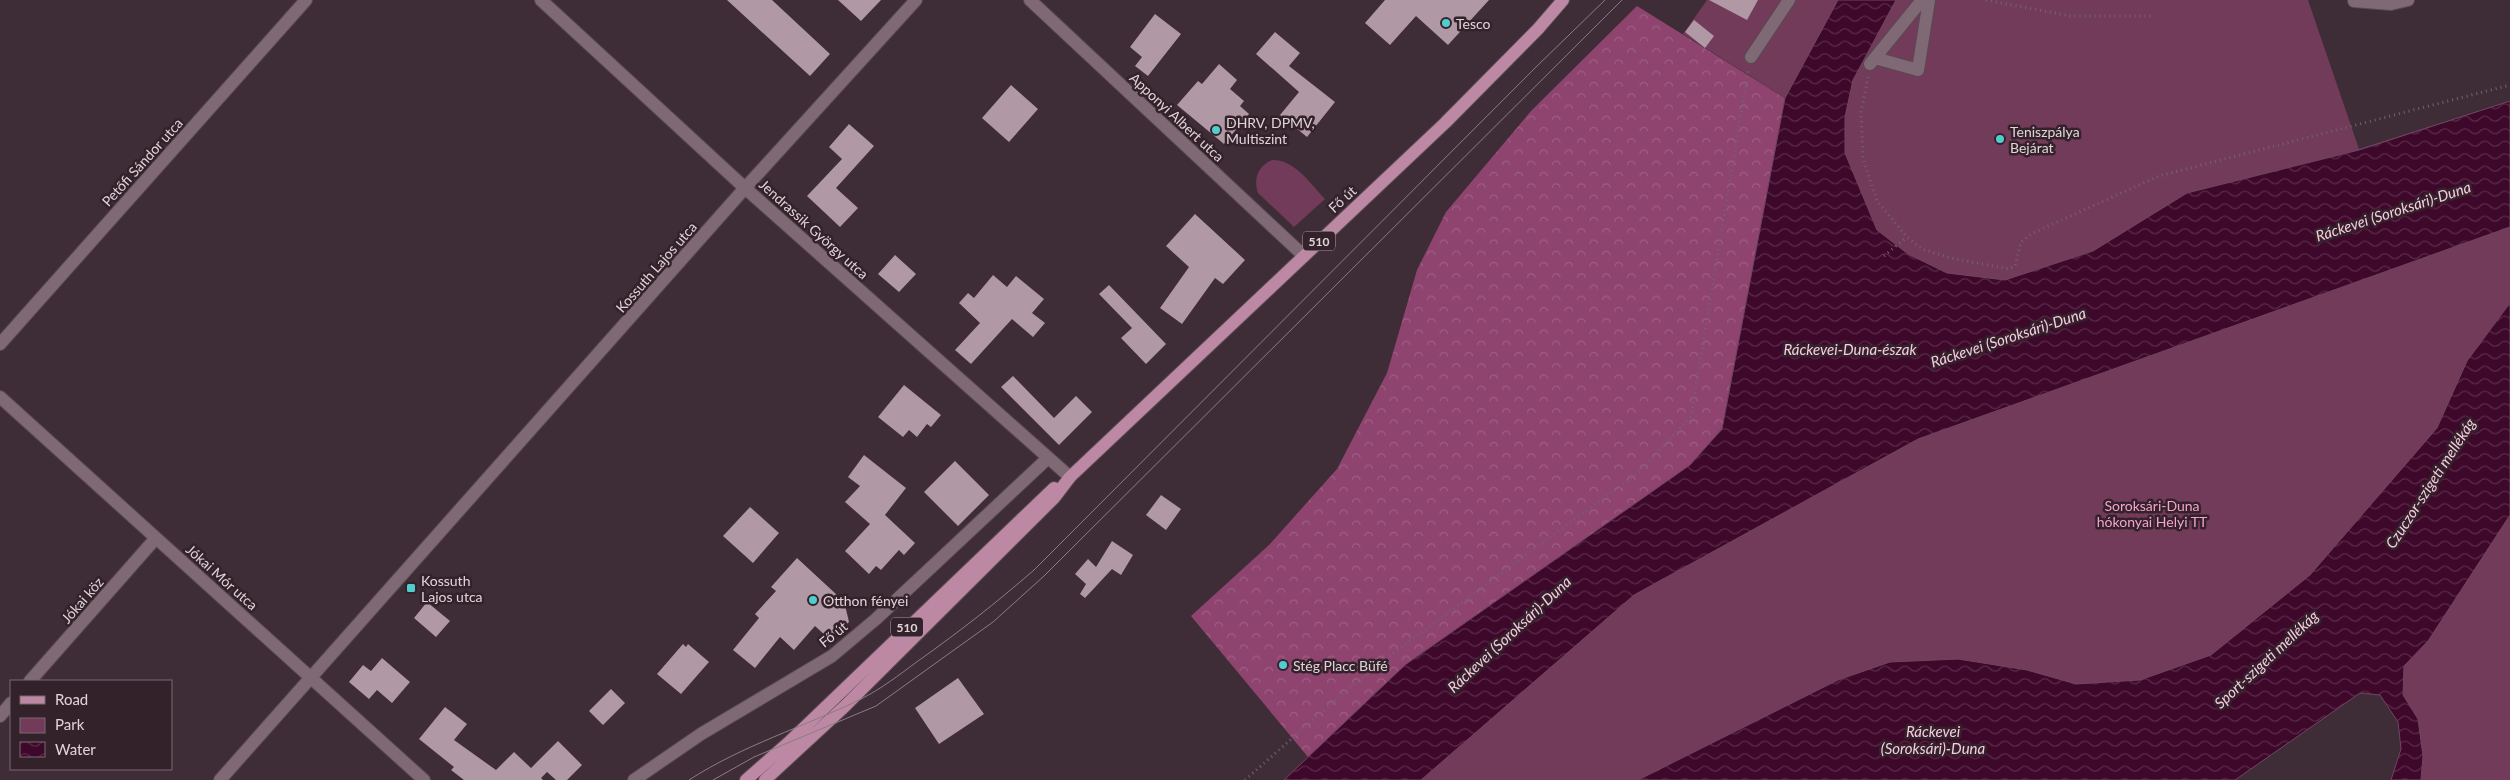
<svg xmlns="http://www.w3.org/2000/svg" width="2510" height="780" viewBox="0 0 2510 780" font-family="Lato,sans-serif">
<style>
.forest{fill:url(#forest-crowns)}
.green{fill:#723b5a}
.water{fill:url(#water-waves);stroke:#6f4560}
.building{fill:#b098a4}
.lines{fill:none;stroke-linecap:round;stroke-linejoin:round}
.minor-casing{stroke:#594a52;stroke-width:14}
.major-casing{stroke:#594a52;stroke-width:14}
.path{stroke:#73636c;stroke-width:3;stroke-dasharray:1 4;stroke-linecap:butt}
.minor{stroke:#7f6974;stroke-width:12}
.major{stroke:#bd88a4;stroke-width:12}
.tram{stroke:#8b7c84;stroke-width:1}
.poi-dot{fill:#52cdce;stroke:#34222b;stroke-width:2}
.labels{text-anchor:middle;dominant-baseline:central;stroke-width:5;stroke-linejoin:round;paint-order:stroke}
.shield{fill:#34222b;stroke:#ac9fa6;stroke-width:1}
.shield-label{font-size:12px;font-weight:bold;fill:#e0d4da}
.poi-label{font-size:14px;fill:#e0d4da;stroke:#34222b;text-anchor:start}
.street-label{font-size:14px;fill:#e0d4da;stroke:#34222b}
.park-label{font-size:14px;fill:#f6a1cf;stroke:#34222b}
.water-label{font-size:15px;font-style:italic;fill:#f7cbe1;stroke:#34222b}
</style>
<defs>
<pattern id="forest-crowns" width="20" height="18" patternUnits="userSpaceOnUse" patternTransform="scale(1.25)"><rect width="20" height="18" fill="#8e446f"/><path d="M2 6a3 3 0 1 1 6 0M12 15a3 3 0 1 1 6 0" fill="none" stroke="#9e5e83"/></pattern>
<pattern id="water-waves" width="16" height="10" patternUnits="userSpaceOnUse" patternTransform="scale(1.25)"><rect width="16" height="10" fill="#3e082b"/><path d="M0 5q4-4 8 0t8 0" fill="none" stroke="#5a2b49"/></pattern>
</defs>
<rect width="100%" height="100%" fill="#3e2c36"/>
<!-- forest -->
<path class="forest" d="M1637 6 1785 98 1722 429 1690 465 1405 665 1308 757 1191 616 1269 545 1337 469 1387 373 1417 270 1446 212 1531 111Z"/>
<!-- green -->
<path class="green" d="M1707 0H2308L2359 149 2510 101V780H2391L2401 749 2398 722 2380 695 2360 693 2235 780H1284L1405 665 1690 465 1722 429 1785 98 1683 34Z
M1272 160C1294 159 1311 184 1325 199L1294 227 1258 193C1253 179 1258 166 1272 160Z"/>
<!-- water -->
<path class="water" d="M1838 0H1896L1853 80 1845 117V153L1877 230 1908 254 1947 273 2005 280 2093 251 2187 193 2359 150 2510 101V227L1918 439 1634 595 1421 780H1284L1405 665 1690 465 1722 429 1785 98Z
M2510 303V515L2428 641 2404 666 2403 695 2418 719 2423 756 2421 780H2391L2401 749 2398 722 2380 695 2360 693 2235 780H1638L1838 680 1890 662 1958 659 2027 670 2076 684 2140 680 2211 655 2310 575 2437 428 2467 361Z"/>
<!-- building -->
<path class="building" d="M727 0H772L830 54 810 76Z
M838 0H881L861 21Z
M1385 0H1489L1448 45 1416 16 1390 45 1365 23Z
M1709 0H1758L1747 20Z
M1155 14 1181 34 1148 76 1135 66 1142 57 1130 47Z
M1694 20 1714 36 1705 48 1685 32Z
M1275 32 1300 53 1289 66 1335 102 1307 137 1280 115 1299 92 1256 54Z
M1219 64 1237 80 1230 89 1244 101 1240 106 1249 114 1224 144 1177 105 1198 81 1202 84Z
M1011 85 1038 109 1009 142 982 118Z
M849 124 874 146 836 188 858 208 840 227 807 196 842 159 829 147Z
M1195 214 1245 260 1223 284 1215 278 1182 324 1160 308 1189 267 1166 246Z
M895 255 916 274 899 292 878 274Z
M993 275 1007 287 1016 276 1044 299 1032 313 1045 323 1033 337 1012 319 971 364 955 350 980 323 959 303 968 293 974 298Z
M1109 285 1166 344 1146 364 1121 338 1132 328 1099 294Z
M1013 376 1054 418 1076 396 1092 412 1059 445 1001 387Z
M904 385 941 415 931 427 927 424 917 437 909 430 903 437 878 417Z
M864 455 906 488 885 515 915 543 904 555 899 550 881 570 876 566 869 574 845 551 870 524 845 502 860 486 848 477Z
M955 461 989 495 958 526 924 492Z
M1161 495 1181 509 1166 530 1146 515Z
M750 507 779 533 753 563 723 536Z
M1112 541 1133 555 1121 575 1112 569 1085 598 1080 594 1086 584 1075 574 1088 559 1096 567Z
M797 558 837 595 845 605 849 622 838 632 827 637 815 626 794 650 780 637 755 668 733 650 759 618 755 614 776 591 771 587Z
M427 602 450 621 436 637 414 618Z
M683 644 686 647 688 644 709 662 681 694 657 674Z
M382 658 410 682 392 703 377 690 369 699 349 682 363 665 371 671Z
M958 678 984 714 939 744 915 708Z
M611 689 625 703 603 725 589 711Z
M445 707 467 724 454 740 496 770 514 752 531 768 558 741 582 765 567 780H556L547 772 541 778 543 780H464L451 770 454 767 419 739Z"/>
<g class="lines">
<!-- minor casing -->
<g class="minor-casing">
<path id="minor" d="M541 0 745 188 1070 477
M1030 0 1304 256
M2354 1 2391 4 2408 0
M1751 57 1789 0
M1875 58 1918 70 1929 0
M1870 64 1922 0
M0 344 306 0
M0 397 424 780
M30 681 156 538
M0 716 11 703
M220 780 745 188 916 0
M634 780 701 734 832 656 876 619 1048 458"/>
</g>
<!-- major casing -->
<g class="major-casing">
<path id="major" d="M746 780 788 743 1054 488
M765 780 844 707 1054 498 1070 477 1445 123 1538 29 1563 0"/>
</g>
<!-- path -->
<path class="path" d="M1986 0 2070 16H2154
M1868 77 1861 112 1863 159 1877 201 1907 237 1922 249 1951 258 2009 269 2015 266 2021 242 2033 233 2159 176 2510 85
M1884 256 1907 237
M1245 780 1340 696 1404 645 1639 472 1691 416 1748 71"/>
<!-- minor -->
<use href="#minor" class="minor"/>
<!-- major -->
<use href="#major" class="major"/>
<!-- tram -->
<path class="tram" d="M689 780C743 745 804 727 861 699 881 689 899 675 918 661 959 632 996 603 1034 570L1536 67 1605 0
M713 780 754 757 876 706 993 622 1044 576 1622 0"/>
</g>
<!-- markers -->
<g class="poi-dot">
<circle cx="1446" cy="23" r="5"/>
<circle cx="1216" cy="130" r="5"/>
<circle cx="2000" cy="139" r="5"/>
<rect x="406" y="583" width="10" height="10" rx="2.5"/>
<circle cx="813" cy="600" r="5"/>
<circle cx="1283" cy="665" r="5"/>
</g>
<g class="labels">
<!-- shield labels -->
<g class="shield">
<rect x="1303" y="231.5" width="32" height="19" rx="4"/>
<rect x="891" y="617.5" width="32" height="19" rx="4"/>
</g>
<g class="shield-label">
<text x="1319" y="241">510</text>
<text x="907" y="627">510</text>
</g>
<!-- poi labels -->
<g class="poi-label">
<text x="1456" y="23">Tesco</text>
<text x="1226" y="122">DHRV, DPMV,<tspan x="1226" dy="16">Multiszint</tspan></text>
<text x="2010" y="131">Teniszpálya<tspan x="2010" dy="16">Bejárat</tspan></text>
<text x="421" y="580">Kossuth<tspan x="421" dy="16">Lajos utca</tspan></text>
<text x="823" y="600">Otthon fényei</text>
<text x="1293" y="665">Stég Placc Büfé</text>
</g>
<!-- street labels -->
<g class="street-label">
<text transform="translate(1177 117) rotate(43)">Apponyi Albert utca</text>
<text transform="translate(142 162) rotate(-48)">Petőfi Sándor utca</text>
<text transform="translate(1342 199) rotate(-43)">Fő út</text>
<text transform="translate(814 229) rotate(42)">Jendrassik György utca</text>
<text transform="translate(656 267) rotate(-49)">Kossuth Lajos utca</text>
<text transform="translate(222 577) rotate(42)">Jókai Mór utca</text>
<text transform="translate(82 600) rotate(-49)">Jókai köz</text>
<text transform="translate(833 634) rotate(-39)">Fő út</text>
</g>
<!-- park labels -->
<g class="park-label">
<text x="2152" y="505">Soroksári-Duna<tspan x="2152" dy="16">hókonyai Helyi TT</tspan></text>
</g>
<!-- water labels -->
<g class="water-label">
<text transform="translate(2393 211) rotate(-18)">Ráckevei (Soroksári)-Duna</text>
<text transform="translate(2008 337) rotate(-18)">Ráckevei (Soroksári)-Duna</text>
<text x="1850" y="349">Ráckevei-Duna-észak</text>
<text transform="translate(2430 483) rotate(-57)">Czuczor-szigeti mellékág</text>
<text transform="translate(1509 634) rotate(-43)">Ráckevei (Soroksári)-Duna</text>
<text transform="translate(2266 659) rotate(-43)">Sport-szigeti mellékág</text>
<text x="1933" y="731">Ráckevei<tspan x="1933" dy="17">(Soroksári)-Duna</tspan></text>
</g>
</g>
<!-- legend -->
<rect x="10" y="680" width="162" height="90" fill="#34222b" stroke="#796971"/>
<rect x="20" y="696" width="25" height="8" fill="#bd88a4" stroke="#796971"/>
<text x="55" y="705" font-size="15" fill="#e0d4da">Road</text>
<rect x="20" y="718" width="25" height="15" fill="#723b5a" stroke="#796971"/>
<text x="55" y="730" font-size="15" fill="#e0d4da">Park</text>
<rect x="20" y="742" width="25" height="15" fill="url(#water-waves)" stroke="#796971"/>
<text x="55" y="755" font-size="15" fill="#e0d4da">Water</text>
</svg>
